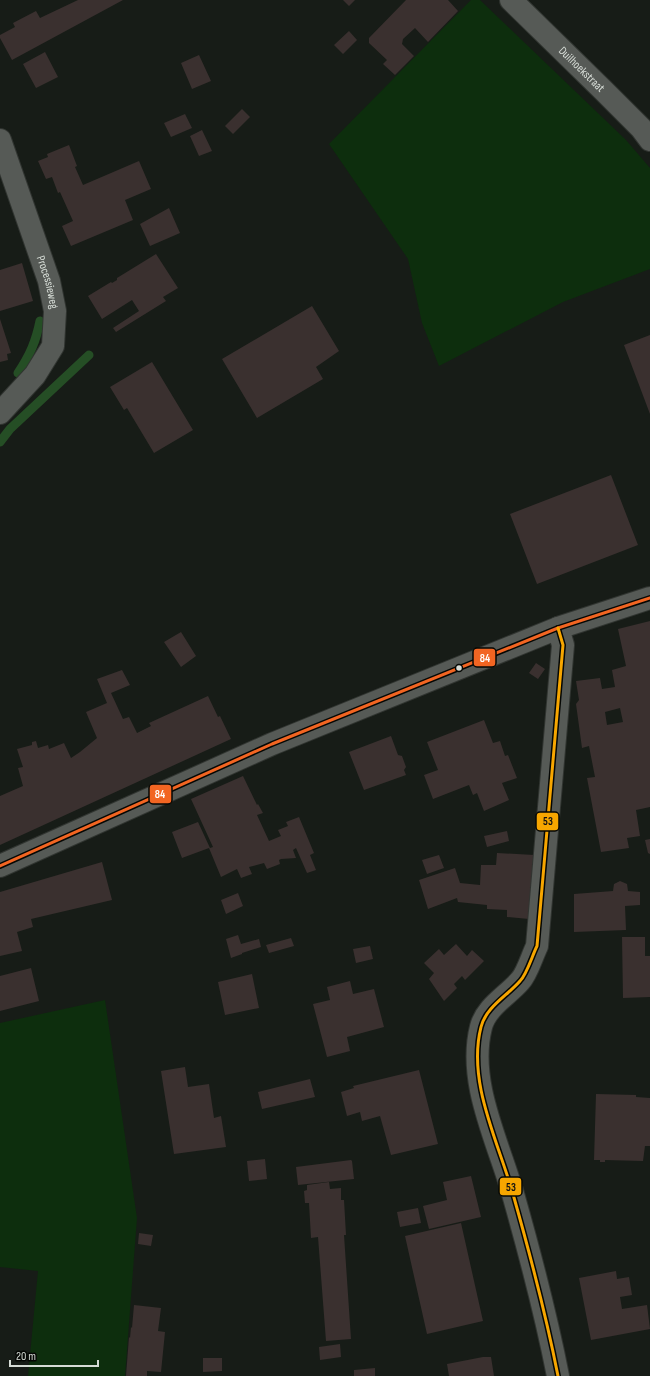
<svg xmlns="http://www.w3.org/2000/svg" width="650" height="1376" viewBox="0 0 650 1376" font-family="'Sofia Sans Condensed',sans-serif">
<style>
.grass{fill:#0d2e0d}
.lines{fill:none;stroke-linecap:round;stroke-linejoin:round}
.stream{stroke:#254e25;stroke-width:9}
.building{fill:#3a302f;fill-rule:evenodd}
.minor-casing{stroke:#313531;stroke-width:24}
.minor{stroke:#565a56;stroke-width:22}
.bus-1-casing{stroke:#050704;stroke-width:6}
.bus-2-casing{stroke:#050704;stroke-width:6}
.bus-1{stroke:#f26522;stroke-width:3}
.bus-2{stroke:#f7a600;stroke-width:3}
.bus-dot{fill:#d6dcd6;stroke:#050704;stroke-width:1.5}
.labels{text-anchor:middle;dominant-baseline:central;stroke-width:3.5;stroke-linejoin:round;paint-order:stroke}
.street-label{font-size:12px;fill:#d6dcd6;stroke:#050704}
.line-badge{stroke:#050704;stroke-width:1.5}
.badge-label{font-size:11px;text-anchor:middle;font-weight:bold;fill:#fff}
.pale-badge-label{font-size:11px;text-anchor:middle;font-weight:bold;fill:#111}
</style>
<rect width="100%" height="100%" fill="#171c17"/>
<!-- grass -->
<path class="grass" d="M471 0H480L626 140 650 168V269L563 302 439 366 422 323 408 259 329 144Z
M105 1000 137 1218 125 1376H28L38 1271 0 1267V1023Z"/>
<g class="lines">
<!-- stream -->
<path class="stream" d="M18 373C30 355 36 341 40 321
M0 442 10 429 89 355"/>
</g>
<!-- building -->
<path class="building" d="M78 0H123L12 60 0 38V35L15 27 13 23 36 11 40 18Z
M343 0H355L349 6Z
M406 0H448L458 11 428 42 415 28 403 39 402 44 414 56 395 75 383 64 387 60 369 43V38Z
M349 31 357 40 343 54 334 45Z
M45 52 58 77 36 88 23 64Z
M199 55 211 81 192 89 181 63Z
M242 109 250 117 233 134 225 126Z
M185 114 192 128 171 137 164 123Z
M202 130 212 151 199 156 190 136Z
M69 145 77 166 75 167 83 185 139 161 151 189 125 200 133 220 71 246 62 226 73 221 60 192 58 193 52 177 46 179 38 161 48 157 47 154Z
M169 208 180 233 150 246 140 224Z
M156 254 178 288 163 297 166 301 116 332 113 328 139 311 132 300 102 319 88 296 111 282 112 283 117 280V278Z
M22 263 33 301 0 311V270Z
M312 306 339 351 316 367 323 379 257 418 222 359Z
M0 319 11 353 7 354 8 360 0 362Z
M650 335V414L624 345Z
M152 362 193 430 154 453 127 408 124 410 110 387Z
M611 475 638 545 537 584 510 514Z
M650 621V807L636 810 640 836 627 838 629 848 601 852 587 778 595 777 589 746 582 748 576 704 579 700 576 681 600 678 602 689 615 687 612 670 626 666 618 629ZM620 708 623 722 607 725 605 712Z
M181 632 196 656 181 667 164 642Z
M536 663 545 669 538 679 529 673Z
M122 670 130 685 111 693 123 719 129 717 137 733 151 726 149 723 208 696 218 717 220 716 231 739 0 845V796L23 786 18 768 23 767 17 749 32 745V742L36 741 38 748 48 745 49 749 64 743 71 758 80 752 97 738 86 712 107 703 97 679Z
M484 720 493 743 500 741 505 756 508 755 517 778 502 783 509 800 484 811 477 793 473 795 469 785 433 799 424 775 438 770 427 742Z
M391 736 398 755 402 756 406 767 404 770 406 775 364 790 349 752Z
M243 776 257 805 258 804 263 813 257 815 269 841 281 836 278 830 288 826 286 822 299 817 314 853 310 855 316 870 307 873 296 848 293 850 296 858 281 859 279 860 280 864 267 869 264 863 249 867 252 874 241 878 237 869 221 877 209 848 182 858 172 832 198 822 210 848 213 847 191 799Z
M507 831 509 841 487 847 484 836Z
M650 839V854L648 853 645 840Z
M497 853 534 855 529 919 507 917V910L487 909V905L458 902 457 898 428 909 419 880 455 868 460 883 480 885 481 865H496Z
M439 855 444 868 427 874 422 860Z
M102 862 112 900 31 919 33 927 17 932 22 951 0 956V892Z
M620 881 627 884 628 891 640 892V905L625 906 626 930 574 932V894L613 891 614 884Z
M238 893 243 906 226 914 221 900Z
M238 935 241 944 259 939 261 947 242 953V954L231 958 226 939Z
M622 937H645V956H650V997L623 998Z
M291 938 294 946 269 953 266 945Z
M456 944 467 956 472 950 484 961 465 980 462 976 454 984 457 988 444 1001 429 979 434 973 424 963 439 949 444 955Z
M370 946 373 959 356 963 353 949Z
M31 968 39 1001 0 1011V976Z
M252 974 259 1008 225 1015 218 982Z
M350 981 353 994 374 989 384 1027 347 1037 350 1051 327 1057 313 1004 330 1000 327 987Z
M185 1067 188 1087 209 1084 214 1118 221 1116 226 1147 174 1154 161 1071Z
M419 1070 438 1144 391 1155 380 1116 362 1121 360 1112 347 1116 341 1092 354 1088 353 1086Z
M310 1079 315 1097 262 1109 258 1092Z
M596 1094 636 1095V1097L650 1098V1146H645L643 1161 605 1160V1162H600V1160H594Z
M265 1159 267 1179 249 1181 247 1161Z
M351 1160 352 1161 354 1179 298 1185 296 1167Z
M471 1176 481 1217 429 1229 423 1206 447 1200 443 1182Z
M329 1182 330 1189 341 1188V1200H344L346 1235H344L351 1339 326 1341 318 1237 311 1238 309 1203H305L304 1191 307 1190V1185Z
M418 1208 421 1223 400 1227 397 1212Z
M461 1223 483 1321 427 1334 405 1236Z
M139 1233 153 1235 151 1246 138 1244Z
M616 1271 617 1279 629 1277 632 1295 620 1297 622 1309 647 1305 650 1329 591 1340 579 1278Z
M134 1305 161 1308 158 1331 165 1332 161 1372 147 1371V1376H126L129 1337 130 1338 131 1327 132 1328Z
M340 1344 341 1357 320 1360 319 1347Z
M483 1357H491L494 1376H449L447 1364Z
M203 1358H222V1371L203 1372Z
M375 1368V1376H354V1370Z"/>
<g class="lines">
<!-- minor casing -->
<g class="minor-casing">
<g id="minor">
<path id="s1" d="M511 0 603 90 641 128 650 140"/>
<path id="s2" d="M0 140 49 281 55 311 53 346 35 375 0 413"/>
<path d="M0 866 272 744 558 628 650 598"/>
<path d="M558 1376C546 1315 530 1254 513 1194 498 1141 467 1082 481 1027 486 1007 507 996 520 981 527 974 532 956 537 946L563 645 558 628"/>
</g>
</g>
<!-- minor -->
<use href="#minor" class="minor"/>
<!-- bus-1 casing -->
<g class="bus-1-casing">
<path id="bus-1" d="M0 866 272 744 558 628 650 598"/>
</g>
<!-- bus-2 casing -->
<g class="bus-2-casing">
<path id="bus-2" d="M558 1376C546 1315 530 1254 513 1194 498 1141 467 1082 481 1027 486 1007 507 996 520 981 527 974 532 956 537 946L563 645 558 628"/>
</g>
<!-- bus-1 -->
<use href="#bus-1" class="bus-1"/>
<!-- bus-2 -->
<use href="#bus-2" class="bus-2"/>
</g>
<!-- markers -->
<circle class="bus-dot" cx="459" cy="668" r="3.5"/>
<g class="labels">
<!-- street labels -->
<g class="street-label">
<text stroke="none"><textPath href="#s1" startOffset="99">Duilhoekstraat</textPath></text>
<text stroke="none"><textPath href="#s2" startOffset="150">Processieweg</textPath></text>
</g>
</g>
<g class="line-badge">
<rect x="473" y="648" width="23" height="19" rx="4" fill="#f26522"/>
<rect x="149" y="784" width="23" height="20" rx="4" fill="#f26522"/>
<rect x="536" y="812" width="23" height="19" rx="4" fill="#f7a600"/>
<rect x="499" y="1177" width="23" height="19" rx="4" fill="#f7a600"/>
</g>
<g class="badge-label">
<text x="485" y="662">84</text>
<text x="160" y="798">84</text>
</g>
<g class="pale-badge-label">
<text x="548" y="825">53</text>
<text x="511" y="1191">53</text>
</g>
<!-- scale -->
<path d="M10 1360v6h88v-6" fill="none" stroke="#d6dcd6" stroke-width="2"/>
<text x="16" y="1360" font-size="12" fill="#d6dcd6" stroke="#050704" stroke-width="3" paint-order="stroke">20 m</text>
</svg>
